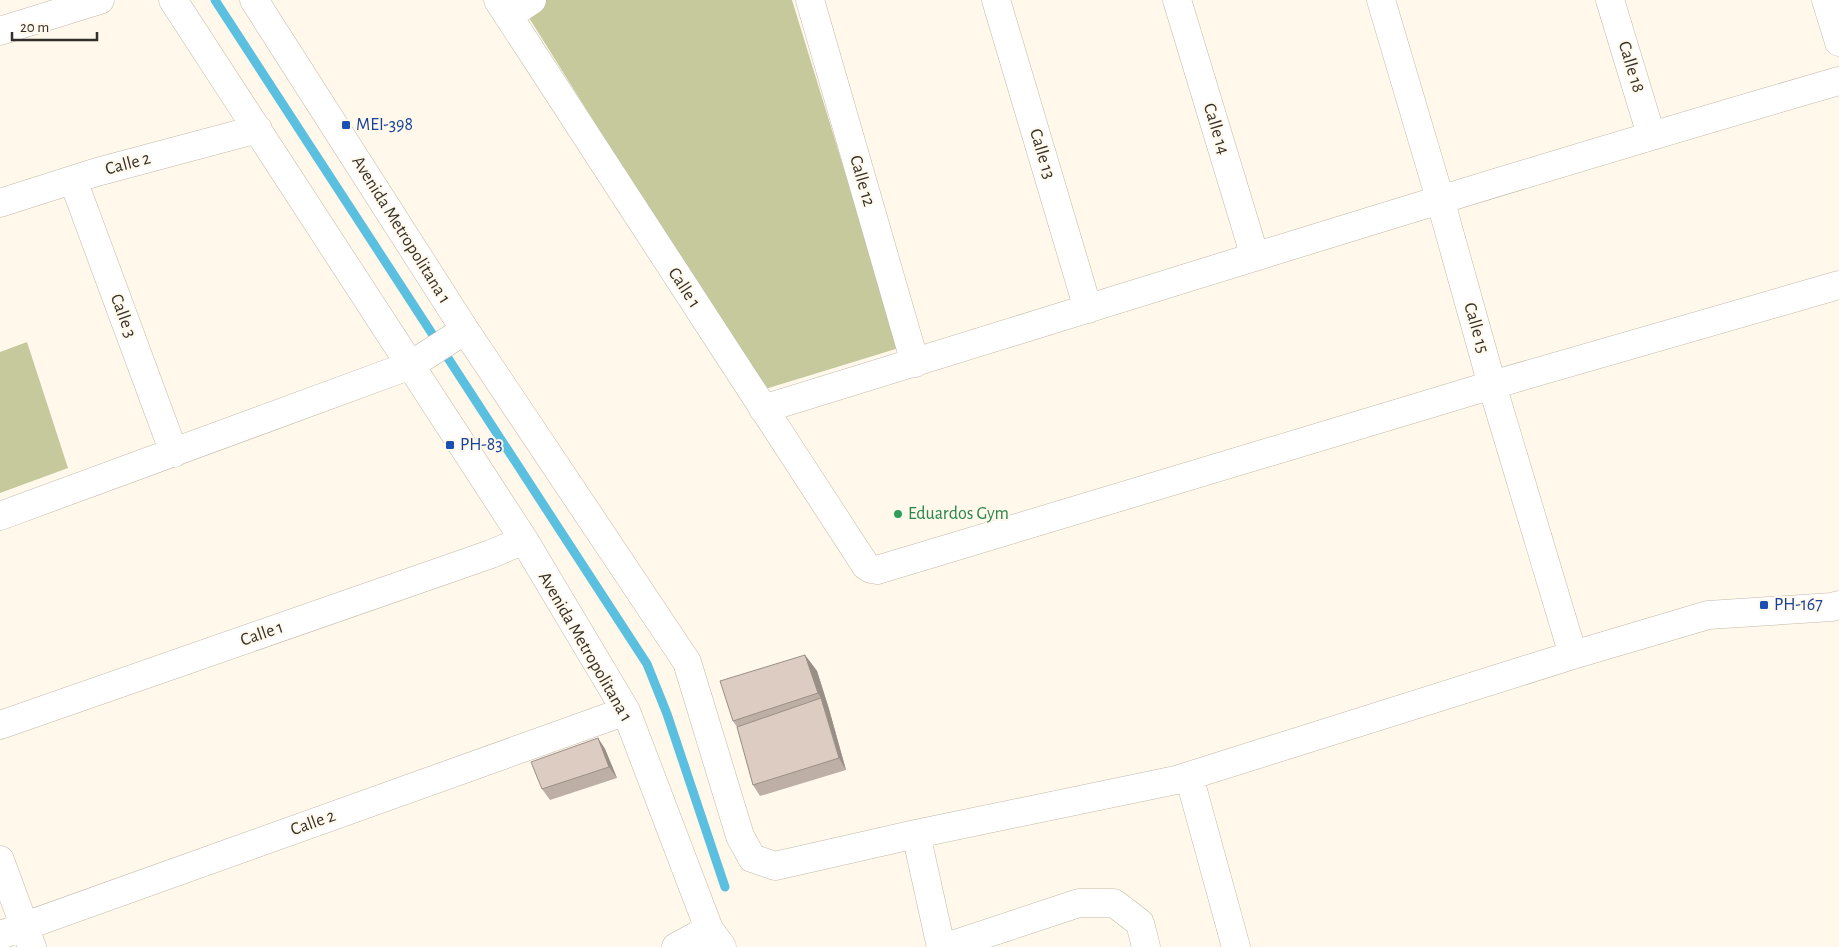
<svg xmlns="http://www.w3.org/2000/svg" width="1839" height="947" viewBox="0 0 1839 947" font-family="'Alegreya Sans',sans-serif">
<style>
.green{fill:#c5c99b}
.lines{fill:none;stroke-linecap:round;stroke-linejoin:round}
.stream{stroke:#5bc0df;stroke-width:9}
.minor-casing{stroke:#c2b9aa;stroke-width:29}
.minor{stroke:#fff;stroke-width:28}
.wall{fill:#bdafa6}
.shaded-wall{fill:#9a8f87}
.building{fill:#dcccc1;stroke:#9a8f87}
.transit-dot{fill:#1a4fb4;stroke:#fff8eb;stroke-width:2}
.leisure-dot{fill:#2e9e5b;stroke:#fff8eb;stroke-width:2}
.labels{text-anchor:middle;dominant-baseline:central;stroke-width:4;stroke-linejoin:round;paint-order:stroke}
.street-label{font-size:18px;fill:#33302a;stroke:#fff8eb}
.transit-label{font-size:18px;fill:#164399;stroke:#fff8eb;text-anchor:start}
.leisure-label{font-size:18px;fill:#27864d;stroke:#fff8eb;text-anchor:start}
</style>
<rect width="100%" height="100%" fill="#fff8eb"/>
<!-- green -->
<path class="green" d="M546 0H792L899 348 762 390 526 13Z
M27 342 68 468 0 493V352Z"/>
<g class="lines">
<!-- stream -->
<path class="stream" d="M215 0 647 664 667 714 725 887"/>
<!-- minor casing -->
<g class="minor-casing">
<path id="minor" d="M173 0 524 540 626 711 709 929 722 947
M254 0 465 330 687 662 740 836 752 858 775 866 916 834 1176 780 1573 655 1708 615 1832 607 1839 605
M498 0 866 566 871 569 877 570 1492 385 1839 285
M810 0 915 363
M996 0 1088 309
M1177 0 1255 257
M1381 0 1440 199 1492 385 1573 655
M1610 0 1651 135
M1826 0 1839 42
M508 16 532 0
M0 31 100 0
M73 180 174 453
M0 203 97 172 258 129
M763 409C1121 299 1479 185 1839 81
M0 516 411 365 465 330
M0 725 491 554 524 540
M1189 776 1236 947
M916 834 941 947
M0 860 32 947
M0 935 626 711
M676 947 709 929
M946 947 1079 903H1114L1140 923 1146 947"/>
</g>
<!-- minor -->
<use href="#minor" class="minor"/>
</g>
<!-- wall -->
<path class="wall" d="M805 655 817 671 829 709 846 770 760 796 753 785 737 727 733 721Z
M598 738 605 749 617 778 550 800 542 789Z"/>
<!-- shaded-wall -->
<path class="shaded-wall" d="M805 655 817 671 829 709 846 770 839 758 821 698 818 693Z
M598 738 605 749 617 778 609 767Z"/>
<!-- building -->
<path class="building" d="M805 655 818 693 733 721 720 681Z
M821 698 839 758 753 785 737 727Z
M598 738 609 767 542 789 531 762Z"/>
<!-- markers -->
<g class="transit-dot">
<rect x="341" y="120" width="10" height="10" rx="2.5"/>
<rect x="445" y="440" width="10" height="10" rx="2.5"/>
<rect x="1759" y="600" width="10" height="10" rx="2.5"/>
</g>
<circle class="leisure-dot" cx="898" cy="514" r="5"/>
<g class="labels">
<!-- street labels -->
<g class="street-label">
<text transform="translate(1631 67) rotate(73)">Calle 18</text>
<text transform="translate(1216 129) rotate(73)">Calle 14</text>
<text transform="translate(1042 154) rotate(73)">Calle 13</text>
<text transform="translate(128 164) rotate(-15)">Calle 2</text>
<text transform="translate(862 181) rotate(74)">Calle 12</text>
<text transform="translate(401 230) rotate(58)">Avenida Metropolitana 1</text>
<text transform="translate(684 288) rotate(57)">Calle 1</text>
<text transform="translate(123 316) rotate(70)">Calle 3</text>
<text transform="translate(1476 328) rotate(74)">Calle 15</text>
<text transform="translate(262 634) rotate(-19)">Calle 1</text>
<text transform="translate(585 647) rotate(60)">Avenida Metropolitana 1</text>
<text transform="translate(313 823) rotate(-20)">Calle 2</text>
</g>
<!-- transit labels -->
<g class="transit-label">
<text x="356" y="125">MEI-398</text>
<text x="460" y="445">PH-83</text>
<text x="1774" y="605">PH-167</text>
</g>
<!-- leisure labels -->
<g class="leisure-label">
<text x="908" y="514">Eduardos Gym</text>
</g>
</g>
<!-- scale -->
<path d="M12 32v8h85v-8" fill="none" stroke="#33302a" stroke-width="2.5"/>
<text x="20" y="32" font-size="15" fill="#33302a" stroke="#fff8eb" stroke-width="4" paint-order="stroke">20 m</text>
</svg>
